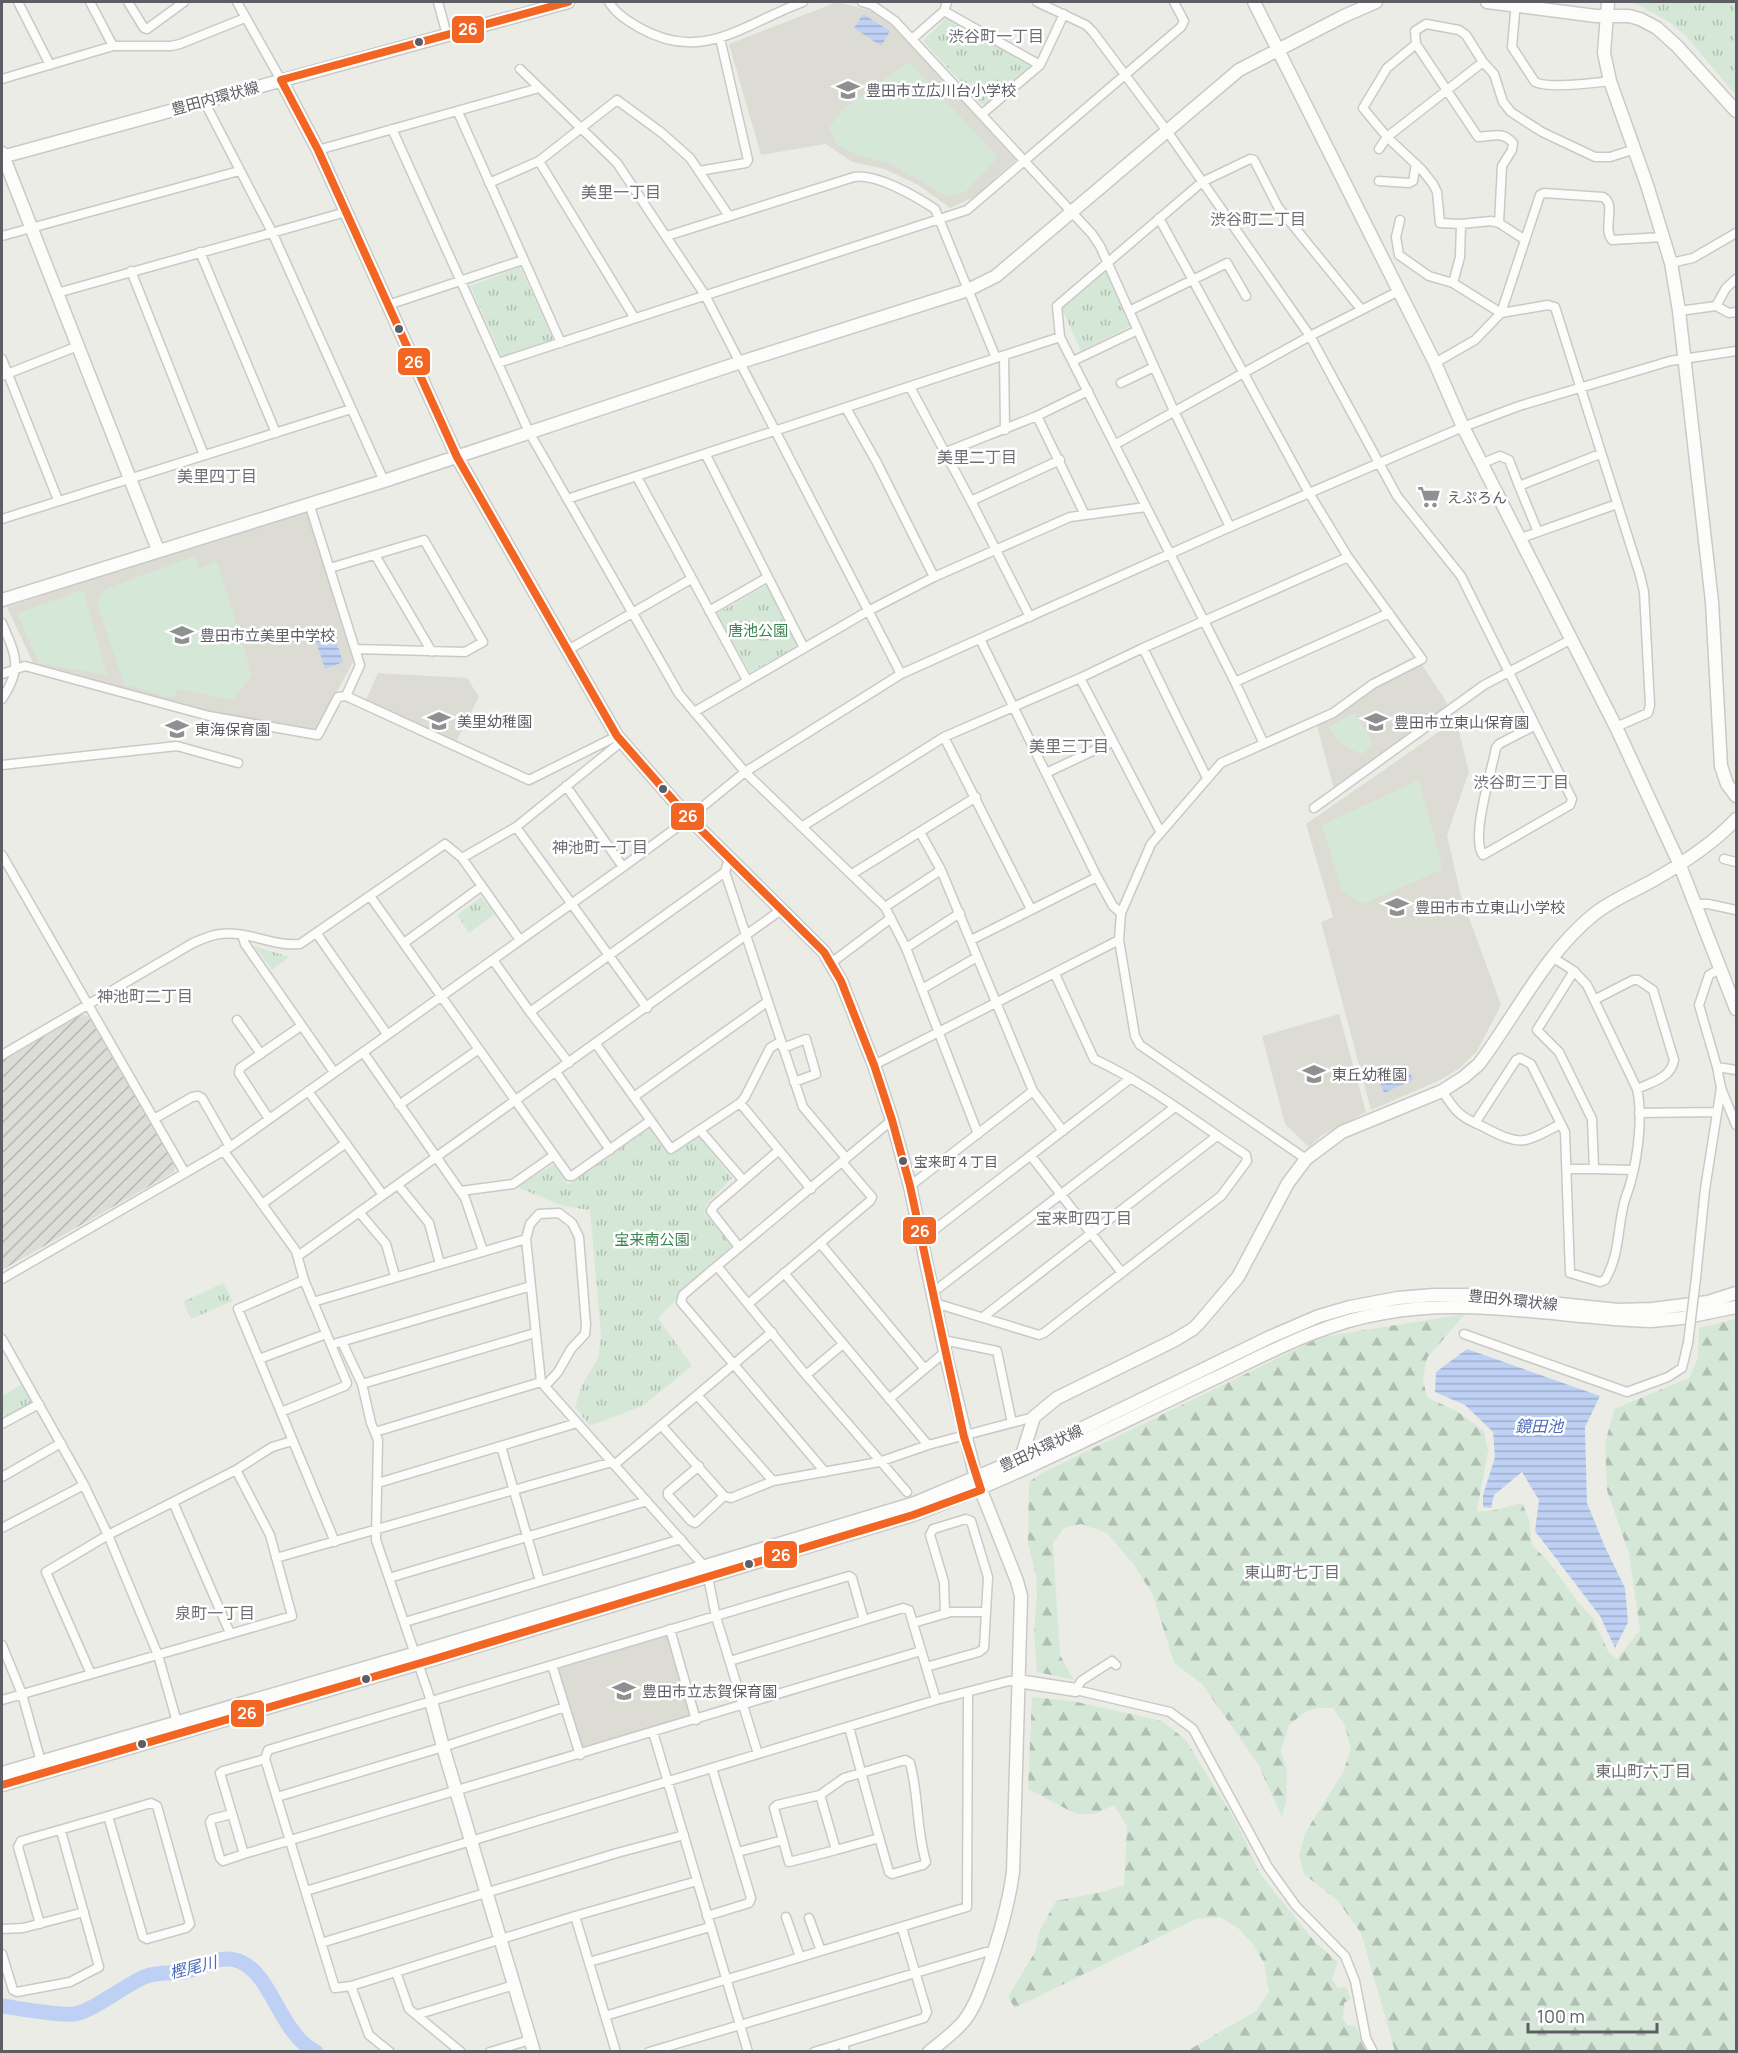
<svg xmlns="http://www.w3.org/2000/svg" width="1738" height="2053" viewBox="0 0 1738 2053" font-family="Manrope,'Noto Sans JP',sans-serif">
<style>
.industrial{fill:url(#industrial-furrows)}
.education{fill:#dcdcd5}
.forest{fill:url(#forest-firs)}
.park{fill:url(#park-tufts)}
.pitch{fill:#d5e8d7}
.water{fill:url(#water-rules)}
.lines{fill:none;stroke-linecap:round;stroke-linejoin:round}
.river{stroke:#bed1f4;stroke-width:15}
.street-casing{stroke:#c9c9c7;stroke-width:11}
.secondary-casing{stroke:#c9c9c8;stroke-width:15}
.street{stroke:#fcfcfb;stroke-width:8}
.secondary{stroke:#fcfcfb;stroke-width:12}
.street-bridge-casing{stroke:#c9c9c7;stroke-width:11;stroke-linecap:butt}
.street-bridge{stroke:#fcfcfb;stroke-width:8}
.bus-1-casing{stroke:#fff;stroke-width:12}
.bus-1{stroke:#f26522;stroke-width:8}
.bus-dot{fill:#5d5e64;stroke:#fff;stroke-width:2}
.labels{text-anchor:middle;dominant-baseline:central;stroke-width:5;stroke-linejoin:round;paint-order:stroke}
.bus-label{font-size:14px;fill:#5d5e64;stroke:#fff;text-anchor:start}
.poi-label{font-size:15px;fill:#5d5e64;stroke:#fff;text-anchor:start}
.street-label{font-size:15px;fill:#5d5e64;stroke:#fff}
.park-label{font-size:15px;fill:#3c844f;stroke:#fff}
.neighbourhood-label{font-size:16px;fill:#6e7076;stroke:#fff}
.water-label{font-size:16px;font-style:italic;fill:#4e6bbb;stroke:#fff}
.line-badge{stroke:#fff;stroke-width:2}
.badge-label{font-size:16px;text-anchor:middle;font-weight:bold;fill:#fff}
</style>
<defs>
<pattern id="industrial-furrows" width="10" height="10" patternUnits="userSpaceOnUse" patternTransform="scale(1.5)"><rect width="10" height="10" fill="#ddddd8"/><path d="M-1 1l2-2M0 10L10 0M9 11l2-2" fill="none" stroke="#b6b6b3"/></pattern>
<pattern id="forest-firs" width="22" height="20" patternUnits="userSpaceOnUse" patternTransform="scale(1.5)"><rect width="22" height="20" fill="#d5e8d7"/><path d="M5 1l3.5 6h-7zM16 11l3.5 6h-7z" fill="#b0bfb2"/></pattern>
<pattern id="park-tufts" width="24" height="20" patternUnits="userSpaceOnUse" patternTransform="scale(1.5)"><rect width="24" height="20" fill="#d5e8d7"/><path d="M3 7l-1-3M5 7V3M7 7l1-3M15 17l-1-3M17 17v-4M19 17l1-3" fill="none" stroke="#b0bfb2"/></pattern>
<pattern id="water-rules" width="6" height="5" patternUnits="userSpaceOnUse" patternTransform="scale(1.5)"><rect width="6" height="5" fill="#bed1f4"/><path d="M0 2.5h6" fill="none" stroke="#9eadc9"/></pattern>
</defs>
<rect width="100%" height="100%" fill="#ecece7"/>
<!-- industrial -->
<path class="industrial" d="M82 1014 89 1017 176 1165 174 1172 2 1270V1061Z"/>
<!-- education -->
<path class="education" d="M837 2 875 12 898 28 1017 159 976 196 950 208 920 186 885 169 852 162 826 144 761 155 729 44Z
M300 511 308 513 353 662 315 732 211 714 34 665 7 607Z
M1421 663 1447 703 1445 710 1334 789 1317 726 1333 718 1382 684Z
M378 673 467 678 479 697 456 742 366 700Z
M1456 720 1469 772 1447 835 1461 896 1501 1005 1477 1051 1460 1068 1438 1081 1371 1110 1321 922 1333 917 1306 824Z
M1339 1014 1366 1112 1322 1135 1309 1147 1285 1124 1262 1036Z
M667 1635 690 1715 581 1747 558 1667Z"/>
<!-- forest -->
<path class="forest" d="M1465 1314 1427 1358 1423 1380 1427 1397 1458 1412 1484 1431 1488 1451 1477 1511C1492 1513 1506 1506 1522 1503L1529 1519 1532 1545 1548 1561 1578 1602 1593 1618 1609 1653 1617 1659 1640 1630 1629 1554 1607 1490 1605 1444 1614 1409 1689 1378 1698 1358 1699 1328 1736 1319V2051H1395L1361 1933 1338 1901 1304 1874 1299 1855 1305 1833 1343 1772 1351 1749 1345 1726 1333 1708H1318L1305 1712 1289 1725 1281 1750 1287 1772 1286 1801 1282 1817 1258 1764 1228 1721 1202 1684 1174 1663 1153 1595 1134 1565 1107 1533 1081 1524 1064 1528 1053 1543 1060 1655 1074 1680 1037 1672 1034 1633 1037 1594 1036 1575 1028 1544 1029 1482 1042 1473 1321 1337Z
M1032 1697 1072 1701 1162 1721 1186 1740 1239 1827 1260 1874 1315 1942 1338 1962 1332 1979 1338 1988 1346 1987 1351 1999 1344 2003 1343 2019 1347 2025 1356 2026 1366 2051H1187L1256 2011 1269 1992 1264 1963 1253 1944 1238 1928 1220 1917 1196 1919 1015 2008 1008 1997 1035 1952 1040 1930 1056 1901 1106 1891 1124 1885 1127 1827 1114 1805 1095 1814H1076L1028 1789Z"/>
<!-- park -->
<path class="park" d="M1632 2H1736V95L1685 35 1668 21Z
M947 17 1029 62V68L986 105 981 104 923 41Z
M520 267 553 339 502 357 470 286Z
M1106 271 1131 326 1081 351 1062 309Z
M767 585 798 646 750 672 716 614Z
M481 897 495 914 469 933 457 915Z
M254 946 289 957 272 970Z
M650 1128 672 1155 699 1136 732 1178 706 1205 705 1214 732 1246 711 1264 658 1318 692 1366 644 1405 590 1426 575 1407 582 1385 598 1358 601 1336 590 1210 563 1206 517 1187 554 1164 568 1185Z
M223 1283 233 1301 191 1319 183 1302Z
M21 1385 32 1403 6 1418 2 1411V1396Z"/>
<!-- pitch -->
<path class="pitch" d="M909 62 998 157 966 191 948 197 891 164 856 154 837 145 829 128 842 110Z
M195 556 199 568 217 561 252 675 233 700 178 689 174 698 125 685 97 605 103 590Z
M83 590 107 675 39 663 17 613Z
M1355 713 1373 744 1362 754 1343 746 1328 727Z
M1419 780 1443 869 1363 904 1342 891 1322 825Z"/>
<!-- water -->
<path class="water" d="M863 14 890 31 881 46 854 28Z
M333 632 343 662 325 669 315 638Z
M1406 1064 1413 1080 1384 1093 1377 1077Z
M1467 1349 1600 1396 1585 1427 1587 1503 1605 1547 1625 1588 1628 1622 1615 1648 1600 1616 1535 1531 1539 1500 1522 1472 1494 1495 1491 1508 1483 1507V1495L1495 1457 1493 1432 1465 1405 1435 1392 1436 1372Z"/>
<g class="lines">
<!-- river -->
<path class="river" d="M2 2006C17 2008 61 2016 74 2014 96 2010 125 1984 147 1976 161 1971 175 1975 188 1971 206 1966 221 1953 241 1962 272 1975 280 2034 316 2052"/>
<!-- street casing -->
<g class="street-casing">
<path id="street" d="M18 2 50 65
M90 2 113 46
M128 2 144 28 147 29 184 2
M237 2 281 80
M438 2 447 35
M609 2C616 14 628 21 640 28 703 64 745 23 803 2
M862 2 872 5 895 21 1092 234 1100 246 1174 411 1230 527
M1037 2 1086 25 1093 32 1167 131 1310 336 1397 496 1461 576 1572 799 1570 805 1483 855C1470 838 1492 770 1496 748L1499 744 1534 726
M1516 2 1512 47 1535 82C1548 89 1594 83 1610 81
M944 11 1040 65
M912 39 944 11 947 2
M1416 44 1478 137C1493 136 1503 131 1513 143L1512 150 1502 166 1499 223 1491 221 1461 224 1440 223 1437 192 1433 184 1422 170 1387 137 1363 108 1387 68 1416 44 1415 31 1426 24 1459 30 1466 35 1483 62
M520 69 617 163 705 295 901 674
M2 79 113 46H171L180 44 245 18
M204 101 272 232 384 481
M458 112 561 343
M982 114 1040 65 1064 14
M392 129 529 432 679 694 745 772 885 907 906 948 978 1134
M1379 149 1387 137 1483 62 1494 74 1503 102 1511 112 1542 132 1595 157H1610L1635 149
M318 150 539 88
M539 161 634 317
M699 171 746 163 748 160 720 38
M1379 181 1409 183 1413 181 1416 164
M489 183 539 161 617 100 662 133 690 158 729 216
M1159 218 1309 493 1348 557 1422 659 1373 684 1333 713 1221 763 1151 844 1121 913 1119 940 1135 1036 1140 1045 1306 1159
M1400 220 1396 237 1399 255 1429 276 1453 283
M1499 223 1525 240
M1461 224 1460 257 1453 283 1501 313 1548 305 1555 307 1640 575 1644 592 1650 705 1648 713 1616 727
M2 236 239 171
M667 236 854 177C876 173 917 197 935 209L996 358
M200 252 276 433
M1671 263 1693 258 1736 233
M131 271 204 455
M1736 279 1726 288 1716 306 1729 313 1736 312
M57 293 346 212
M388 305 523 260
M1129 311 1227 263 1246 296
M1679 311 1716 306
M1004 356 1005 430
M2 359 58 500
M1073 361 1138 330
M498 363 967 210 1181 27 1184 21 1174 2
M1435 363 1475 340 1501 313 1540 195 1544 193 1603 197C1617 204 1602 228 1612 240L1663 237
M2 376 78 346
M1121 383 1154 367
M910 387 971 501 1030 617
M846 408 876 461 934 577
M1037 416 1085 515
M1116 444 1310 336 1399 291
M946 452 1037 416 1088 391
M706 455 804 648
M1483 463 1500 456 1509 460 1519 486
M637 477 747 680
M567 499 1060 337
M971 501 1060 460
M309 503 360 665 346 696
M2 519 351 409
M1538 532 1519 486 1600 454
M1521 538 1617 504
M375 555 432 652
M330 568 424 540 483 642 465 652 356 649
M709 611 768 577
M2 623C16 656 23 667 2 699
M980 639 1097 877 1113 906 1121 913
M1143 648 1207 778
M568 650 691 579
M2 674 25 666 209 716 318 735 338 697 346 696 529 780 617 736
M1080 678 1160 831
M1235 682 1389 613
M694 712 868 611 934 577 1070 517 1146 507
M944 737 1031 909
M1264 744 1235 682 1060 337 1057 306 1202 182 1250 159 1254 160 1278 207 1361 309
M2 765 177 746 238 763
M1046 773 1112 742
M566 786 623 867
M1314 808 1484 685 1572 639
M803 826 944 737 1080 678 1143 648 1348 557
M516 827 647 1008
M920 832 941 870 1033 1091 1063 1131
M2 855 185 1173
M462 858 516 827 621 742
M729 859 725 872 801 1101 803 1107 846 1158
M1724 859 1736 862
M852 874 976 797
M370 896 569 1176H572L650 1121
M1696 904H1708L1736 910
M885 907 941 870
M317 934 387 1034
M242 935 245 944 334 1072
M971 940 1097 877
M404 943 482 886
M906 948 960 913
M493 960 530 1012 569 1063
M831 963 891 918
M1720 969 1709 975 1699 1005 1717 1067 1721 1088 1736 1125
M922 989 977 957
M1594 1000 1633 980H1638L1653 990 1674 1060C1671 1078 1652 1082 1637 1089
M530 1012 725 872
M237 1020 261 1054
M596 1044 671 1149 740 1103 745 1097 770 1048 780 1042
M783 1048 806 1039 816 1074 794 1082
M363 1052 465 1198 483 1251
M2 1055 193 943C202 939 211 935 220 934 247 930 273 947 300 944L445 844 462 858 520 940
M874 1065 1119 940
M1717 1067 1736 1070
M556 1072 610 1150
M308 1091 383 1195
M1442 1091C1454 1108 1456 1114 1475 1123L1516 1060 1520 1058 1531 1064 1565 1132 1570 1273 1600 1282 1605 1280C1619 1256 1617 1235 1623 1208 1624 1199 1629 1190 1631 1181 1638 1155 1643 1115 1637 1089L1587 985 1574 971 1552 957
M635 1096 767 1002
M740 1103 811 1189
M399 1105 479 1049
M1639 1113 1717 1112
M154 1119 192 1097 198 1096 202 1098 230 1147
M269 1119 239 1073 240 1068 301 1026
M892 1120 717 1266 806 1375 907 1492
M1475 1123C1490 1129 1509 1143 1525 1140 1537 1138 1550 1129 1561 1124
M700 1130 743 1180
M223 1150 296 1251 304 1280 347 1383 345 1386 281 1412
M1031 1156 1122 1273
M1567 1169H1594L1592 1119 1559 1052 1537 1030 1574 971
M1594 1169 1633 1170
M398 1185 429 1223 440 1264
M910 1186 1033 1091
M461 1191 513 1184 553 1156
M262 1204 346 1143
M359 1212 386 1244 395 1276
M921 1240 1131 1078
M820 1243 924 1368
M739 1247 711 1211 714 1206 778 1151
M298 1256 781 910
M717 1266 683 1295 681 1302 825 1472
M784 1273 928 1445
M1696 1278 1705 1189 1721 1088
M2 1279 230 1147 623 867 680 825 745 772 901 674 1230 527 1463 427 1519 406 1670 361 1736 351
M304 1280 238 1309 335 1542
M932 1293 1175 1107
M313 1302 526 1239
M935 1303 1039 1335 1044 1333 1221 1196 1247 1161 1246 1155C1196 1122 1148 1084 1094 1059L1055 974
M748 1304 870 1201 872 1197 842 1162
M983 1317 1217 1136
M1464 1334 1627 1392 1668 1377 1682 1368 1688 1343
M2 1339 84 1485 108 1535 158 1655 177 1722
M943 1340 997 1351 1012 1423
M342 1342 362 1384 371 1423 378 1440 376 1540 431 1701
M337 1343 531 1286
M259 1359 326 1334
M806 1375 843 1344
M362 1384 535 1333
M545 1386 558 1372 571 1349 585 1334 586 1325 579 1237 572 1223 559 1213 539 1214 530 1224 526 1239 541 1382 704 1566
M697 1395 773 1481
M889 1399 945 1352
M2 1424 39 1404
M661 1425 724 1496 731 1498 773 1481 879 1462 928 1445 1034 1417
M375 1432 541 1382
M501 1446 540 1581
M614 1465 772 1332
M699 1466 668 1492V1495L691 1521 695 1523 724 1496
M236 1470 272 1447 292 1441
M2 1477 61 1443
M378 1483 577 1423
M173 1502 230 1633
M2 1528 84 1485
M276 1558 612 1462
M708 1577 716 1617 758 1754
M389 1578 647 1501
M405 1622 681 1539
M913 1623 951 1612H985
M670 1629 696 1720
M2 1645 22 1694 41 1762
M730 1661 903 1608 909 1610 936 1700
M552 1665 580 1755
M1116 1665 1112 1661 1081 1681 1076 1690 1170 1712 1193 1729 1268 1867 1296 1906 1345 1956 1355 1981 1366 2038 1373 2052
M926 1667 979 1652 984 1648 988 1577 971 1521 966 1519 933 1529 930 1535 944 1582 945 1614
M2 1700 292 1616 270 1535 236 1470 108 1535 46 1572 91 1674
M653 1732 748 2052
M265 1759 223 1771 220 1773 244 1854 921 1651
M820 1795 836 1850 789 1862 774 1808 777 1805 820 1795 844 1778 905 1760 910 1763C919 1795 916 1829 926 1862L923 1865 892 1874 889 1872C875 1824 862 1776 849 1727
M277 1797 443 1747 565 1707
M151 1803 157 1806 190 1924 186 1928 147 1939 143 1937 108 1816Z
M232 1814 212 1819 210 1822 220 1858 223 1861 244 1854
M836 1850 879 1838
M738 1852 783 1840
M697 1881 575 1916 351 1986 335 1988 265 1759 268 1750 849 1576 852 1578 864 1620
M306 1891 936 1700 1009 1681H1018
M575 1916 616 2052
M707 1916 749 1903 751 1898 712 1768
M786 1917 800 1957
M809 1918 821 1951
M40 1924 18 1847 21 1841 108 1816
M2 1929 23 1928 84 1912
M321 1943 617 1853 684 1835
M2 1954 13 1990 17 1992 70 1982 99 1967 61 1831
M589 1962 710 1927
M396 1972 409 2009 461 2052
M351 1986 369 2035 390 2052
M416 2015 514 1985
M605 2016 967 1907 968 1693
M843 2043 845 2052
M490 2052 530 2040
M649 2052 986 1952H995
M814 2052 924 2018 927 2012 902 1928"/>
</g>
<!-- secondary casing -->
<g class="secondary-casing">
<path id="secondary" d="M1254 2 1435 363 1463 427 1616 727 1679 863 1736 1009
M1487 2 1596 16H1629L1640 19 1657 28 1677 46 1736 111
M1608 2 1604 53 1610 81 1647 185 1671 263 1679 311 1712 602 1721 766 1727 784 1736 796
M281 80 318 150 457 457 617 736 688 817 824 952 841 981 874 1065 892 1120 910 1186 945 1352 976 1478 1017 1581 1021 1596 1013 1872C1008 1908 998 1941 986 1975 980 1991 975 2007 964 2021 954 2033 941 2042 929 2052
M2 153 158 550
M2 157 568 2
M2 600 384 481 741 362 968 290 996 276 1239 70 1344 16 1376 2
M1021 1458 1034 1417 1057 1398 1173 1341 1193 1329 1199 1323 1238 1277 1288 1183 1306 1159 1342 1132 1442 1091 1464 1077 1479 1064C1516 1015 1544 955 1593 915 1610 901 1632 892 1652 881 1680 865 1715 842 1736 819
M1018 1681 1076 1690
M431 1701 443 1747 534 2052
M2 1773 416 1653 915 1503 1021 1458 1270 1337 1319 1316 1350 1307 1398 1298 1434 1295H1472L1618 1310 1652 1309 1708 1302 1736 1293
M2 1785 431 1660 913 1515C1015 1477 1112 1427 1211 1380 1267 1354 1321 1323 1384 1313 1472 1297 1562 1318 1651 1321L1682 1318 1736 1307"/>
</g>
<!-- street -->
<use href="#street" class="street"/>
<!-- secondary -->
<use href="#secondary" class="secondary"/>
<!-- street-bridge casing -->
<g class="street-bridge-casing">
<path id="street-bridge" d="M1688 1343 1696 1278"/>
</g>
<!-- street-bridge -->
<use href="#street-bridge" class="street-bridge"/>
<!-- bus-1 casing -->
<g class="bus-1-casing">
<path id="bus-1" d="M281 80 318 150 457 457 617 736 688 817 824 952 841 981 874 1065 892 1120 910 1186 964 1437 981 1490
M281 80 568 2
M2 1785 431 1660 913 1515 981 1490"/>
</g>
<!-- bus-1 -->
<use href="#bus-1" class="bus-1"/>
</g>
<!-- icons -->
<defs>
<g id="school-bare" transform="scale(1.8)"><path d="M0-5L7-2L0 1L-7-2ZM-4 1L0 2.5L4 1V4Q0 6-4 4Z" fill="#8f9092" stroke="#fff" stroke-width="2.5" paint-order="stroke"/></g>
<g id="supermarket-bare" transform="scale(1.8)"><path d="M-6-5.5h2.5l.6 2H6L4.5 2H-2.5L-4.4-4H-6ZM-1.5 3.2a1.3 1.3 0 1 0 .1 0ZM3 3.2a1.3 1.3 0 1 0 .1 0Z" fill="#8f9092" stroke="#fff" stroke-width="2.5" paint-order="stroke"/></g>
</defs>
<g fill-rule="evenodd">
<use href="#school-bare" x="848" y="90"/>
<use href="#supermarket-bare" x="1429" y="497"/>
<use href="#school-bare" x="182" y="635"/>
<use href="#school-bare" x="439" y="721"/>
<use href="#school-bare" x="1376" y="722"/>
<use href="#school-bare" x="177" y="729"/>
<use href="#school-bare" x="1397" y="907"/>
<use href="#school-bare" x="1314" y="1074"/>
<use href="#school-bare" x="624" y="1691"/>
</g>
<!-- markers -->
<g class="bus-dot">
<circle cx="419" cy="42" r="5"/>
<circle cx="399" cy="329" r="5"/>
<circle cx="663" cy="789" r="5"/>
<circle cx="903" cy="1161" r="5"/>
<circle cx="749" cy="1564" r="5"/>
<circle cx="366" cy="1679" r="5"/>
<circle cx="142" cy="1744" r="5"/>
</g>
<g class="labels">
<!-- bus labels -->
<g class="bus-label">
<text x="914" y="1161">宝来町４丁目</text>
</g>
<!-- poi labels -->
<g class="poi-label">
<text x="866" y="90">豊田市立広川台小学校</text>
<text x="1447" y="497">えぷろん</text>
<text x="200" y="635">豊田市立美里中学校</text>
<text x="457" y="721">美里幼稚園</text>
<text x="1394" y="722">豊田市立東山保育園</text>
<text x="195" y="729">東海保育園</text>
<text x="1415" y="907">豊田市市立東山小学校</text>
<text x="1332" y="1074">東丘幼稚園</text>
<text x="642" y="1691">豊田市立志賀保育園</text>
</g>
<!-- street labels -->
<g class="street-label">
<text transform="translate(215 98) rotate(-15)">豊田内環状線</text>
<text transform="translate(1513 1300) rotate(6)">豊田外環状線</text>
<text transform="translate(1041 1448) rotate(-25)">豊田外環状線</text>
</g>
<!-- park labels -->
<g class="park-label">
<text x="758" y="630">唐池公園</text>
<text x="652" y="1239">宝来南公園</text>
</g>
<!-- neighbourhood labels -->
<g class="neighbourhood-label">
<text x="996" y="36">渋谷町一丁目</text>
<text x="621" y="192">美里一丁目</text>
<text x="1258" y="219">渋谷町二丁目</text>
<text x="977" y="457">美里二丁目</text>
<text x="217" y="476">美里四丁目</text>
<text x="1069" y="746">美里三丁目</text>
<text x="1521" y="782">渋谷町三丁目</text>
<text x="600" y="847">神池町一丁目</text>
<text x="145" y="996">神池町二丁目</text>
<text x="1084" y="1218">宝来町四丁目</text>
<text x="1292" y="1572">東山町七丁目</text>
<text x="215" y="1613">泉町一丁目</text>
<text x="1643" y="1771">東山町六丁目</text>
</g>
<!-- water labels -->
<g class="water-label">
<text x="1539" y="1426">鏡田池</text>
<text transform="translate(193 1967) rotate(-14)">樫尾川</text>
</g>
</g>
<g class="line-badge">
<rect x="451" y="15" width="34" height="29" rx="6" fill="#f26522"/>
<rect x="397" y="347" width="34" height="29" rx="6" fill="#f26522"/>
<rect x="670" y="802" width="35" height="29" rx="6" fill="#f26522"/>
<rect x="902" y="1216" width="35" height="29" rx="6" fill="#f26522"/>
<rect x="763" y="1540" width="35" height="29" rx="6" fill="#f26522"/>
<rect x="230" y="1699" width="35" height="29" rx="6" fill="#f26522"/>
</g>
<g class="badge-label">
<text x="468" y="35">26</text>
<text x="414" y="368">26</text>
<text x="688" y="822">26</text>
<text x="920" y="1237">26</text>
<text x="781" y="1561">26</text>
<text x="247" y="1719">26</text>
</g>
<!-- border -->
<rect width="1738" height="2053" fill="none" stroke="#5d5e64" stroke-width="6"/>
<!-- scale -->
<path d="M1528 2023v9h129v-9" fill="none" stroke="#5d5e64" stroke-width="3"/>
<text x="1537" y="2023" font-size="18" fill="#5d5e64" stroke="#ffffff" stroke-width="4.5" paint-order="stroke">100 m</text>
</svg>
